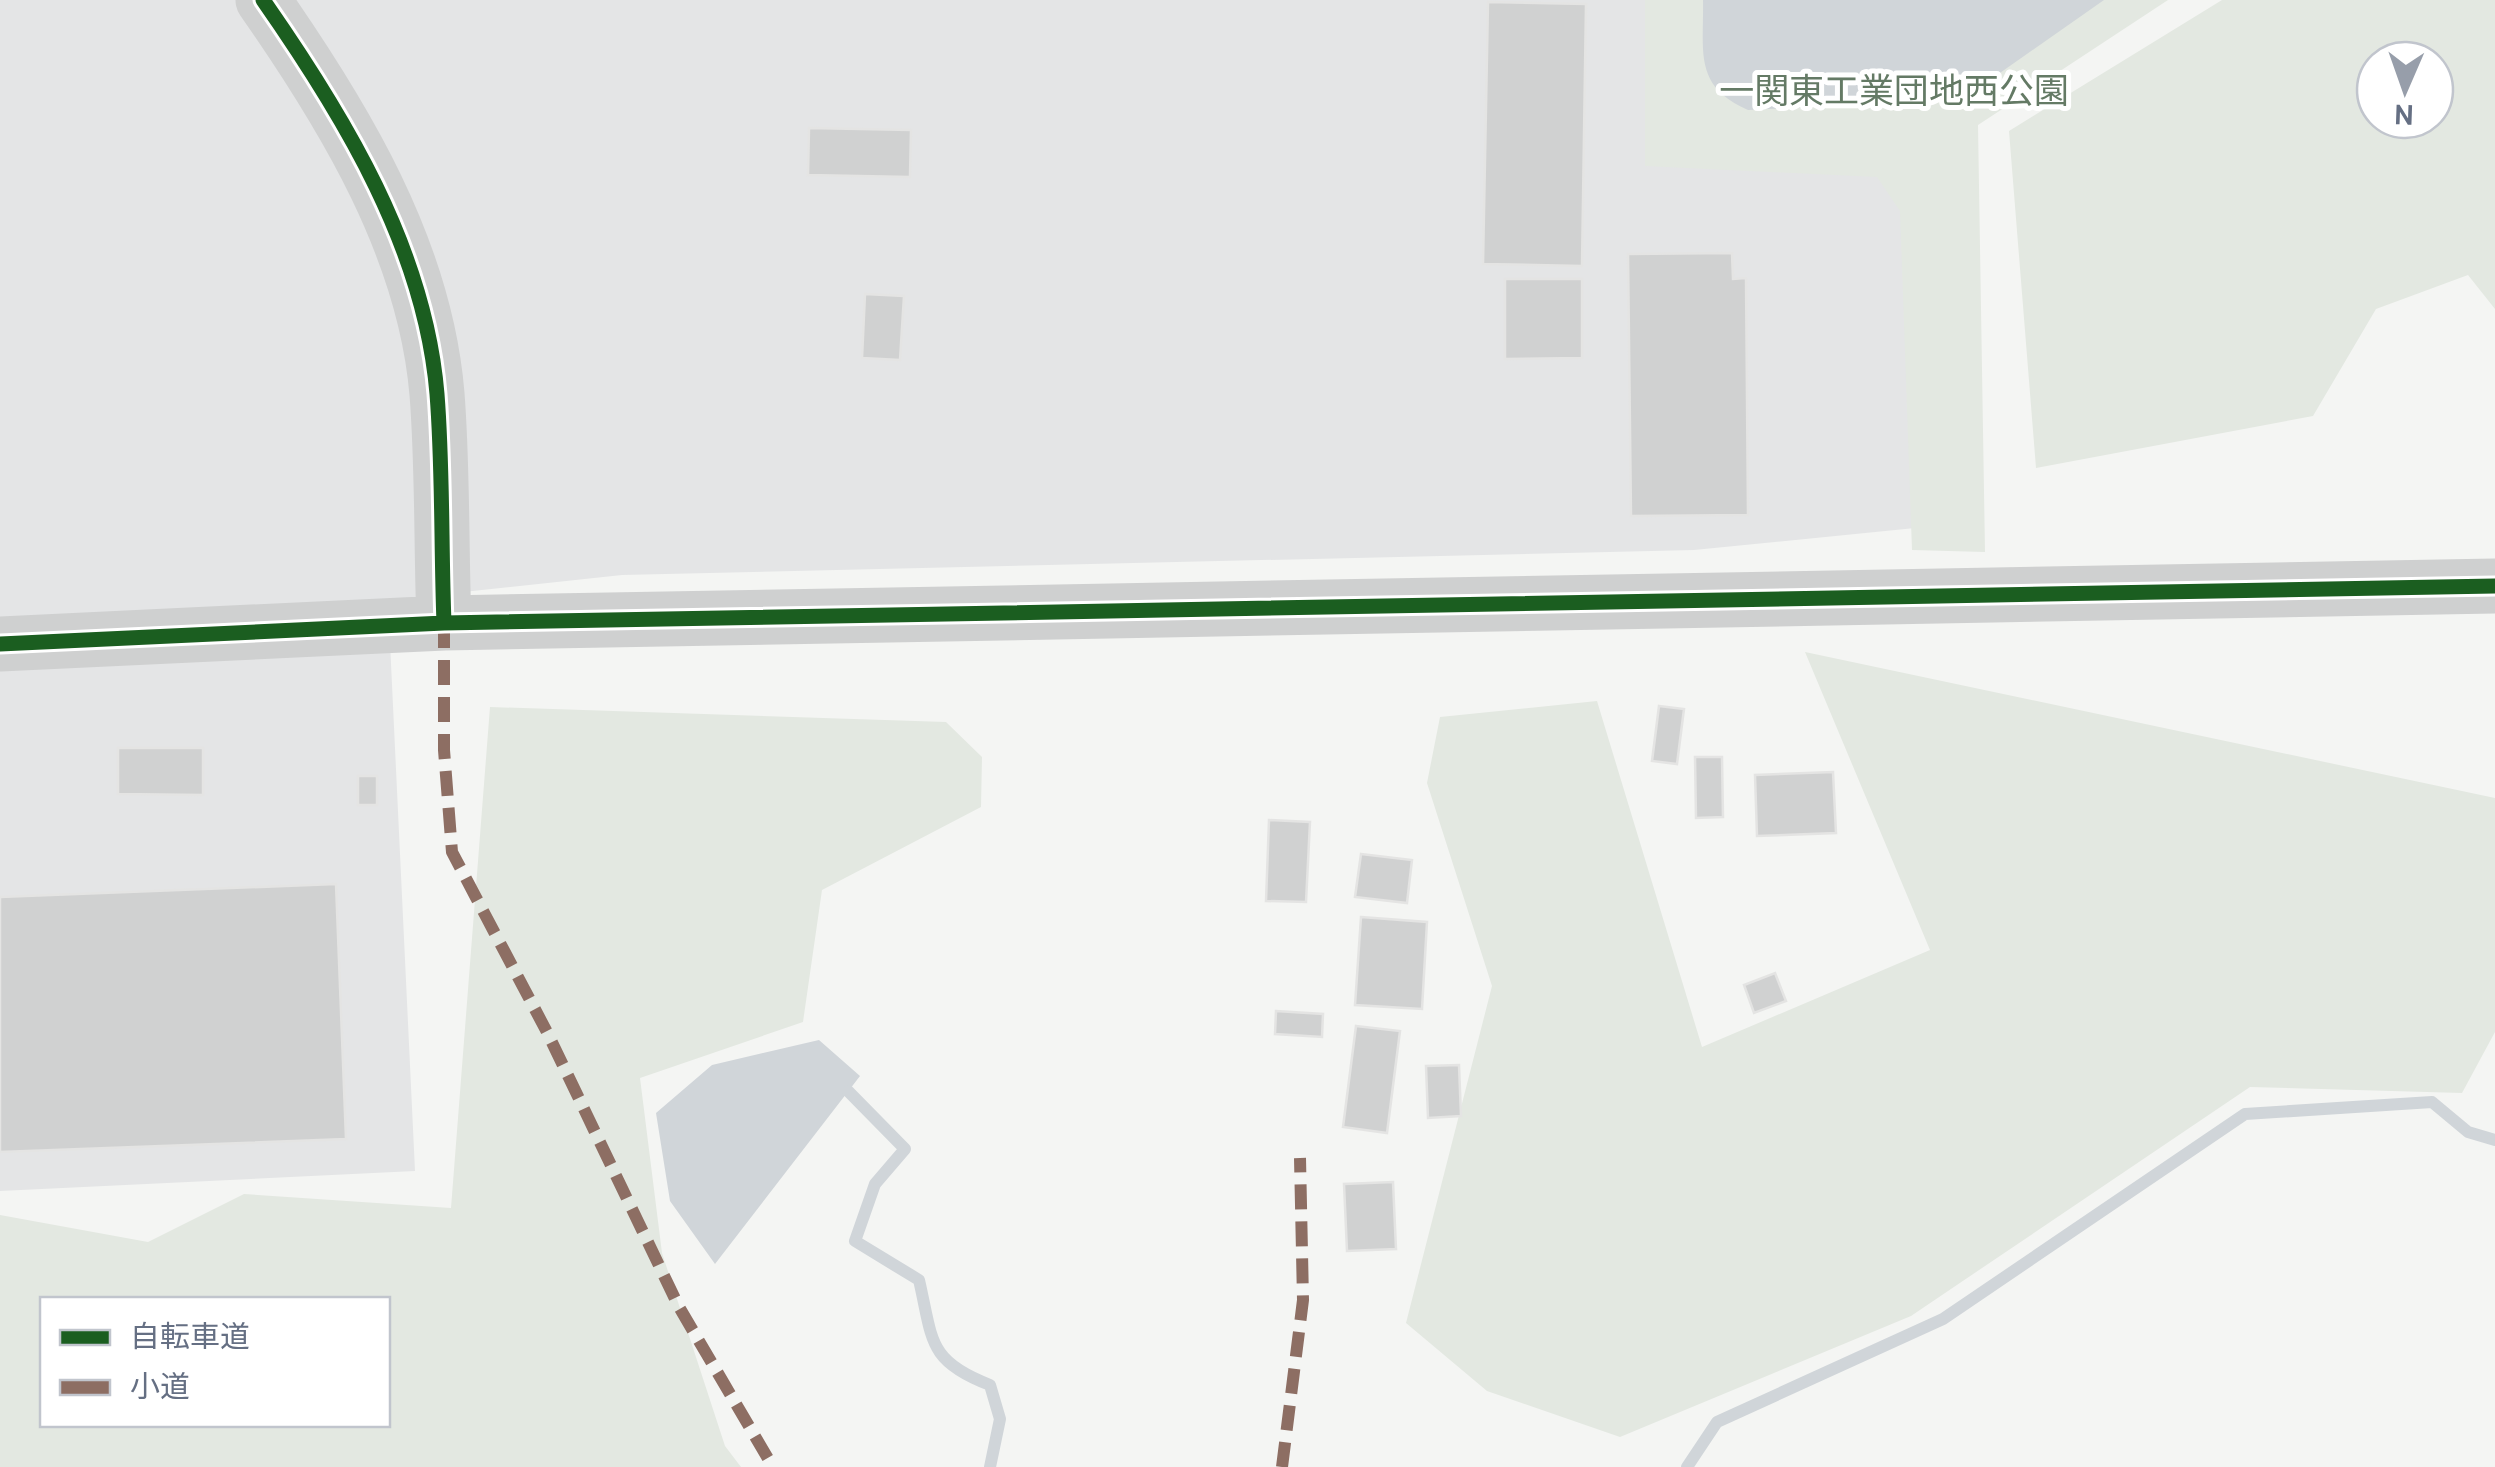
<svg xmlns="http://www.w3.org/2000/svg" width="2495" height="1467" viewBox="0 0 2495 1467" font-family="Cabin,'Noto Sans JP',sans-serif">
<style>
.built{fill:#e4e5e6}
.green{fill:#e3e8e1;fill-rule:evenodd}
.water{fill:#d0d5d9}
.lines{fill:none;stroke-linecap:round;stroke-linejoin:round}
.stream{stroke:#d0d5d9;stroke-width:12}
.building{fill:#d0d1d1;stroke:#e4e4e3;stroke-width:2.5}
.minor{stroke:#cfd0d0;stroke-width:55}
.quiet{stroke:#8d6e63;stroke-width:12;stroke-dasharray:25 12;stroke-linecap:butt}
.cycleway-casing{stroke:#fff;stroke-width:21}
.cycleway{stroke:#1b5e20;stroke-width:15}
.labels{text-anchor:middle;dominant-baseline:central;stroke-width:10;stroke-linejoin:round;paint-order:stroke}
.park-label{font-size:35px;fill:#647a65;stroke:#fff}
</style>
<rect width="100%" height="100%" fill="#f4f5f3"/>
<!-- built -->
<path class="built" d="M0 0H2147L1968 109 1975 522 1694 550 622 575 388 600 415 1171 0 1191Z"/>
<!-- green -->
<path class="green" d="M1645 0H2168L1978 125 1985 552 1912 550 1900 211 1877 177 1645 166Z
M2222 0H2495V309L2468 275 2376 309 2313 416 2036 468 2009 131ZM2435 60V120H2375V60Z
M1805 652 2495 798V1032L2462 1093 2250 1087 1911 1316 1620 1437 1487 1391 1406 1323 1492 986 1427 783 1440 717 1597 701 1702 1047 1930 950Z
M490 707 946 722 982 757 981 807 822 890 803 1022 640 1078 662 1253 725 1446 741 1467H0V1215L148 1242 244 1194 451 1208ZM42 1300H388V1424H42Z"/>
<!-- water -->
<path class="water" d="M1703 0H2104L1997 75 1941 101 1748 110C1693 86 1704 52 1703 0Z
M819 1040 860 1076 715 1264 670 1201 656 1113 712 1065Z"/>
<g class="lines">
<!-- stream -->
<path class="stream" d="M848 1091 905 1149 875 1184 855 1241 919 1280C933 1340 927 1361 990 1385L1000 1419 990 1467
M1687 1467 1717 1422 1943 1319 2245 1114 2432 1102 2468 1132 2495 1140"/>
</g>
<!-- building -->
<path class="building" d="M1488 2 1586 4 1582 266 1483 264Z
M809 128 911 130 910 177 808 175Z
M1732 253 1733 279 1746 278 1748 515 1631 516 1628 254Z
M1505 279H1582V358L1505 359Z
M865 294 904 296 900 360 862 358Z
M1659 706 1684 709 1677 764 1652 761Z
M118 748H203V795L118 794Z
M1695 757H1722L1723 817 1696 818Z
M1833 772 1836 833 1757 836 1755 775Z
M358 776H377V805H358Z
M1269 820 1310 822 1306 902 1266 901Z
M1361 854 1412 860 1407 903 1355 897Z
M336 884 346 1139 0 1152V897Z
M1361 917 1427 922 1422 1009 1355 1005Z
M1775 973 1786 1001 1754 1013 1744 985Z
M1276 1011 1323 1014 1322 1037 1275 1034Z
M1356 1026 1400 1031 1387 1133 1343 1127Z
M1459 1065 1461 1116 1428 1118 1426 1066Z
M1393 1182 1396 1249 1347 1251 1344 1184Z"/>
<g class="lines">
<!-- minor -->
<path class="minor" d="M263 0C344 116 425 249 437 394 443 470 441 547 444 623
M0 644 444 623 2495 586"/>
<!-- quiet -->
<path class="quiet" d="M444 623V750L452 852 548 1034 679 1307 773 1467
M1282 1467 1303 1300 1300 1158"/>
<!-- cycleway casing -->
<g class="cycleway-casing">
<path id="cycleway" d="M263 0C344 116 425 249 437 394 443 470 441 547 444 623
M0 644 444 623 2495 586"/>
</g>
<!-- cycleway -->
<use href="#cycleway" class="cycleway"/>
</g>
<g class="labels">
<!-- park labels -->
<g class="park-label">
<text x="1894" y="90">一関東工業団地西公園</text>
</g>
</g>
<!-- legend -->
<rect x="40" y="1297" width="350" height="130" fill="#ffffff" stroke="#c1c5cd" stroke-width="2.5"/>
<rect x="60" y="1330" width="50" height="15" fill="#1b5e20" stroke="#c1c5cd" stroke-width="2.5"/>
<text x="130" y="1347" font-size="30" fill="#656f83">自転車道</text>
<rect x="60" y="1380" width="50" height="15" fill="#8d6e63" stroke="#c1c5cd" stroke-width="2.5"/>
<text x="130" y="1397" font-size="30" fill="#656f83">小道</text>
<!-- north arrow -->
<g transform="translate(2405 90) rotate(182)"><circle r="48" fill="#ffffff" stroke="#c1c5cd" stroke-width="2.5"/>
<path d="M0-8L18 38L0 25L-18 38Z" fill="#979eaa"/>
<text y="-15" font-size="28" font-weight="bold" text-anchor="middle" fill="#656f83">N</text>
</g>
</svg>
